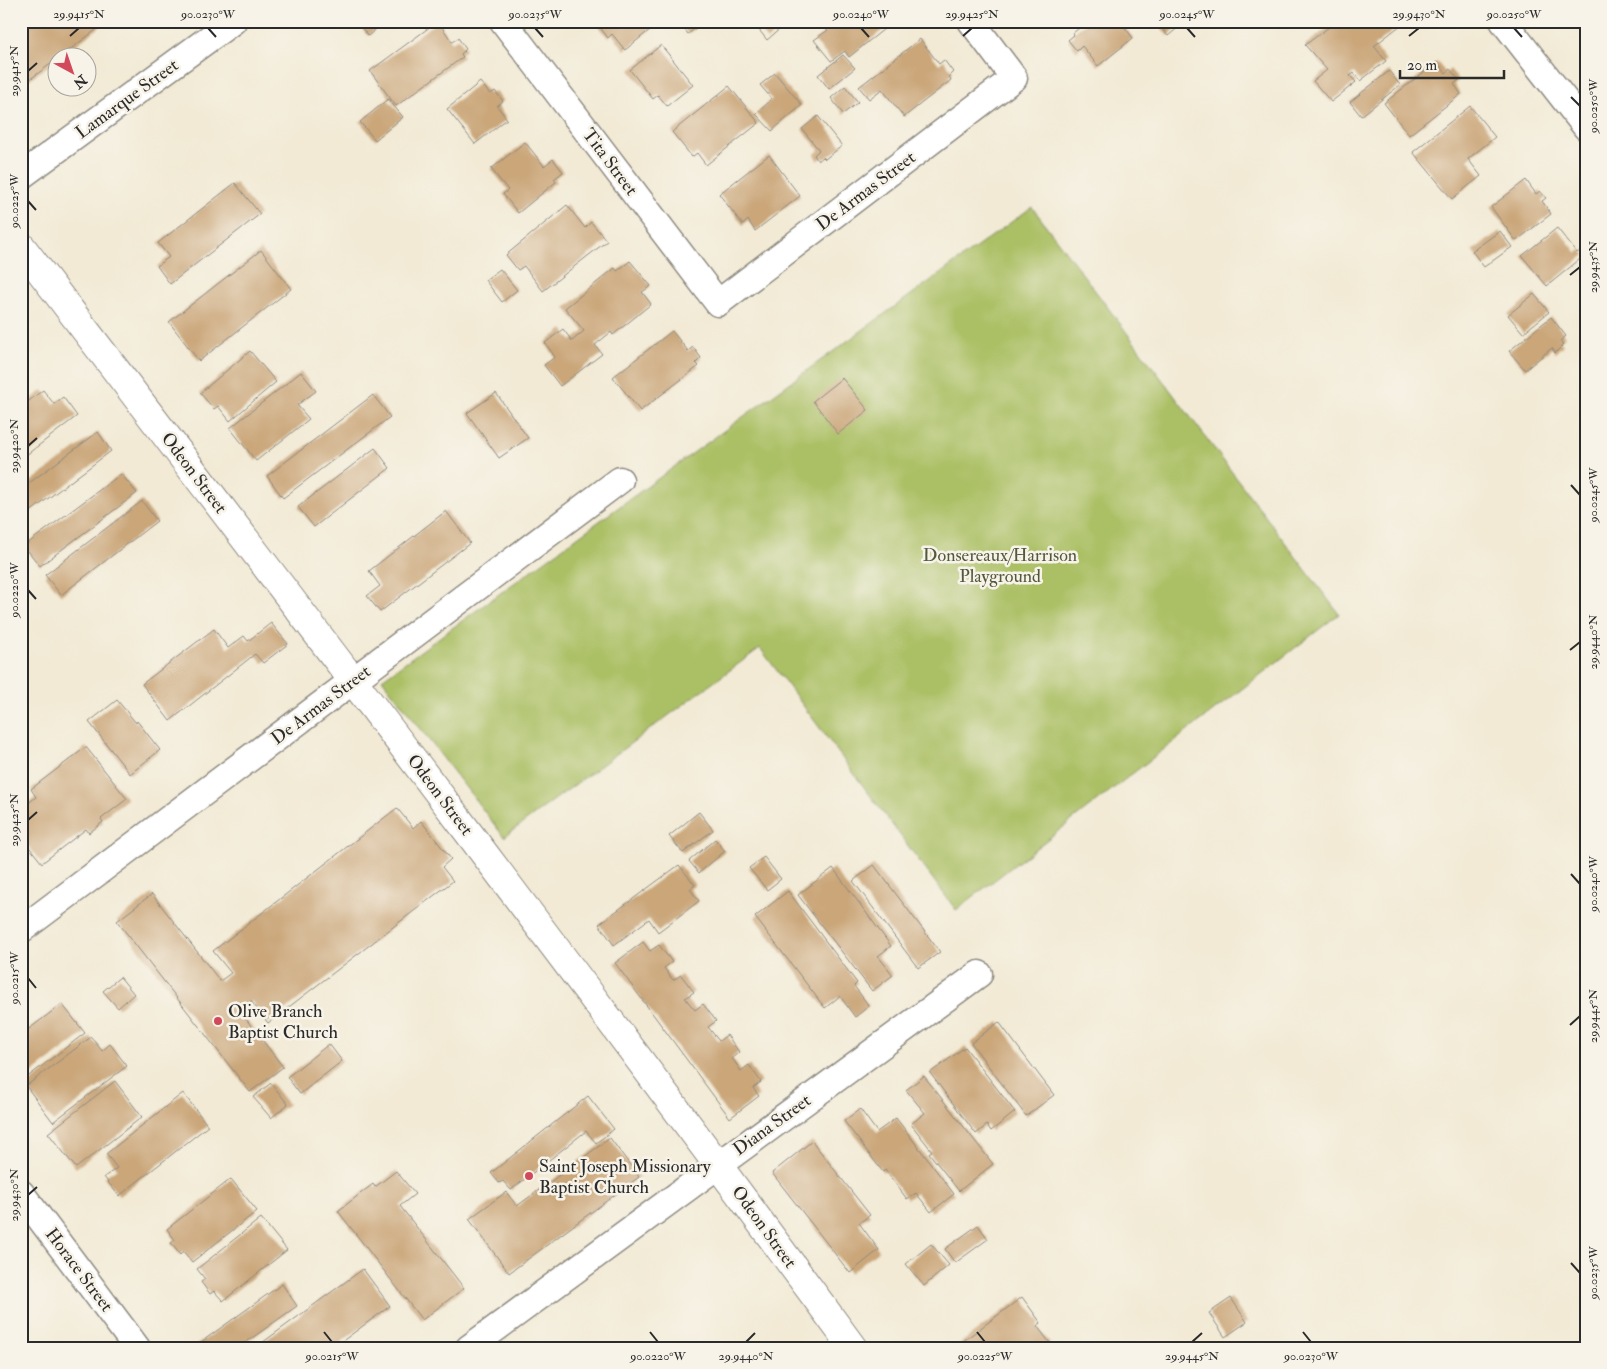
<svg xmlns="http://www.w3.org/2000/svg" width="1607" height="1369" viewBox="0 0 1607 1369" font-family="'IM FELL Double Pica',serif">
<style>
.green{fill:#abc065;stroke:#6b7648}
.building{fill:#caa679}
.lines{fill:none;stroke-linecap:round;stroke-linejoin:round}
.minor-casing{stroke:#8e8a80;stroke-width:29}
.tertiary-casing{stroke:#8e8a80;stroke-width:30}
.minor{stroke:#fff;stroke-width:26}
.tertiary{stroke:#fff;stroke-width:28}
.ticks{fill:none;stroke:#2b2b2b;stroke-width:2}
.poi-dot{fill:#d1495b;stroke:#f7f3e8;stroke-width:2}
.labels{text-anchor:middle;dominant-baseline:central;stroke-width:5;stroke-linejoin:round;paint-order:stroke}
.street-label{font-size:18px;fill:#2b2b2b;stroke:#f7f3e8}
.park-label{font-size:18px;fill:#51583c;stroke:#f7f3e8}
.poi-label{font-size:18px;fill:#2b2b2b;stroke:#f7f3e8;text-anchor:start}
.neatline{fill:none;stroke:#2b2b2b;stroke-width:2}
.ticks-label{font-size:12px;text-anchor:middle;fill:#2b2b2b}
</style>
<rect width="100%" height="100%" fill="#f7f3e8"/>
<filter id="ink" filterUnits="userSpaceOnUse"><feTurbulence type="fractalNoise" baseFrequency=".02" numOctaves="2"/><feDisplacementMap in="SourceGraphic" scale="10" xChannelSelector="R" yChannelSelector="G"/><feConvolveMatrix kernelMatrix="1 2 1 2 8 2 1 2 1" color-interpolation-filters="sRGB"/></filter>
<filter id="wash" filterUnits="userSpaceOnUse"><feTurbulence type="fractalNoise" baseFrequency=".0096" numOctaves="4" result="noise"/><feDisplacementMap in="SourceGraphic" scale="20" xChannelSelector="R" yChannelSelector="G"/><feGaussianBlur stdDeviation="1.12" result="paint"/><feColorMatrix in="noise" values="0 0 0 0 0 0 0 0 0 0 0 0 0 0 0 0 0 1.4 0 .05"/><feComposite in="paint" operator="in"/></filter>
<g filter="url(#wash)">
<rect width="100%" height="100%" fill="#f2ead5"/>
<!-- green -->
<path class="green" d="M1032 207 1339 614 956 910 760 648 504 837 382 679Z"/>
<g id="blocks">
<!-- building -->
<path class="building" d="M21 21H108L21 86Z
M356 21H385L368 36Z
M438 21 452 42 458 38 466 49 461 54 463 57 396 106 370 71Z
M605 21H661L625 50 612 34 608 38 599 26Z
M678 21H705L688 34Z
M752 21H789L767 40Z
M821 21H894L849 57 845 51 831 61 814 40 828 30Z
M1088 21H1120L1133 38 1098 66 1082 46 1077 51 1068 40 1074 35 1073 33Z
M1156 21H1186L1168 36Z
M1337 21H1406L1374 46 1386 61 1360 81 1354 73 1350 76 1356 82 1331 102 1313 81 1327 70 1305 45Z
M920 39 939 64 944 60 953 72 949 76 951 80 904 117 882 89 869 99 859 87Z
M661 45 693 85 667 106 658 95 653 99 630 70Z
M843 55 855 68 829 89 818 75Z
M1437 62 1446 73 1450 69 1459 80 1454 84 1461 94 1409 135 1384 103Z
M1389 71 1400 85 1361 116 1350 102Z
M775 73 802 105 772 131 756 114 772 99 760 85Z
M480 82 490 94 495 91 503 101 497 106 507 119 475 144 447 109Z
M729 86 759 123 706 165 697 153 692 157 672 132Z
M845 86 858 102 843 114 831 98Z
M388 99 403 117 375 140 360 122Z
M1470 106 1495 137 1468 159 1481 176 1452 199 1413 152Z
M818 116 842 146 825 159 823 157 818 161 814 155 819 150 802 129Z
M525 142 544 166 553 159 563 172 554 179 556 182 518 213 503 194 508 190 491 169Z
M769 155 800 196 755 231 748 220 743 225 719 194Z
M1526 180 1536 194 1540 191 1546 198 1542 201 1551 214 1516 241 1491 207Z
M235 183 260 214 170 284 157 266 169 257 158 243Z
M567 205 585 228 591 222 607 241 543 291 524 266 518 270 506 255Z
M1557 228 1577 253 1581 250 1585 255 1547 286 1522 256Z
M1500 231 1512 247 1484 267 1472 251Z
M261 250 291 289 199 361 169 322Z
M630 261 651 286 642 292 651 304 613 335 611 332 595 345 602 354 560 386 544 365 555 357 545 343 563 329 572 341 584 331 565 308 615 268 617 271Z
M500 269 517 290 502 302 485 280Z
M1534 294 1549 312 1523 333 1508 315Z
M1551 317 1566 336 1560 341 1563 345 1555 353 1552 348 1525 370 1509 351Z
M672 331 688 351 693 347 701 358 696 363 699 366 640 411 613 377Z
M250 351 276 382 230 421 218 406 214 409 200 393Z
M301 372 316 391 297 405 309 419 256 461 230 428Z
M842 378 868 410 838 434 813 401Z
M43 390 54 404 63 397 77 416 21 459V407Z
M496 393 528 438 499 458 467 413Z
M373 395 390 417 283 498 267 476Z
M98 432 111 451 30 512 21 500V489Z
M375 448 390 468 314 527 298 507Z
M121 474 137 493 40 566 24 546Z
M142 501 157 521 61 595 45 575Z
M446 511 470 543 380 612 367 596 380 586 369 571Z
M271 623 288 644 263 663 255 654 170 721 142 684 214 629 228 648 244 636 248 641Z
M117 700 136 723 137 721 160 750 130 774 89 722Z
M86 747 127 799 101 819 103 822 89 833 86 829 42 863 21 837V809L36 797 31 789Z
M397 808 413 828 421 821 451 859 442 867 453 881 268 1023 251 1001 239 1010 283 1067 250 1092 117 921 152 894 220 981 231 973 213 951Z
M699 812 713 830 683 853 669 836Z
M715 839 725 851 699 873 689 861Z
M764 857 781 879 767 890 749 868Z
M679 865 695 885 690 889 699 901 658 932 649 919 614 945 599 924Z
M874 865 940 952 918 968 853 881Z
M833 868 891 946 878 956 893 975 872 991 798 895Z
M788 891 857 983 854 986 869 1006 855 1017 840 996 825 1008 755 917Z
M643 942 650 951 659 945 672 962 664 968 673 980 681 975 694 992 685 998 695 1010 703 1004 716 1021 708 1027 719 1041 727 1035 739 1052 732 1058 741 1071 749 1065 761 1082 753 1088 759 1096 730 1118 615 963Z
M120 977 134 994 118 1008 103 991Z
M62 1004 85 1033 21 1082V1035Z
M999 1022 1054 1095 1026 1116 971 1043Z
M91 1037 102 1051 110 1044 127 1066 53 1122 26 1086Z
M329 1044 342 1061 300 1094 287 1077Z
M965 1047 1015 1112 991 1131 987 1125 976 1134 930 1073Z
M924 1076 993 1164 959 1191 929 1153 932 1151 911 1124 925 1113 906 1090Z
M115 1081 142 1117 76 1168 48 1133Z
M271 1083 288 1104 271 1118 253 1097Z
M183 1093 208 1126 119 1196 104 1177 117 1168 106 1154Z
M588 1096 614 1129 596 1143 586 1131 511 1190 503 1181 499 1183 491 1173Z
M860 1109 877 1132 896 1118 954 1194 931 1212 916 1193 907 1199 885 1170 883 1172 844 1121Z
M610 1138 639 1177 509 1273 469 1219 506 1192 517 1206Z
M812 1141 870 1215 859 1223 879 1250 850 1273 772 1173Z
M396 1171 415 1194 400 1206 464 1288 422 1320 338 1211 373 1184 375 1187Z
M231 1179 257 1211 192 1262 183 1251 180 1255 171 1243 175 1240 167 1229Z
M261 1218 287 1250 223 1301 214 1291 210 1294 201 1282 205 1279 197 1269Z
M978 1225 988 1239 955 1263 945 1249Z
M931 1244 949 1265 924 1286 906 1264Z
M363 1269 390 1306 333 1348H255Z
M282 1284 297 1306 238 1348H199L197 1345Z
M1022 1297 1041 1323 1037 1326 1050 1343 1043 1348H954Z
M1231 1298 1247 1322 1225 1337 1209 1313Z"/>
</g>
</g>
<g filter="url(#ink)">
<use href="#blocks" fill-opacity="0" stroke="#8e8a80" stroke-width="1"/>
<g class="lines">
<!-- minor casing -->
<g class="minor-casing">
<path id="minor" d="M503 21 718 303 1014 78 971 21
M1503 21 1586 127
M21 176 233 21
M21 930 620 480
M21 1193 137 1348
M469 1348 979 974"/>
</g>
<!-- tertiary casing -->
<g class="tertiary-casing">
<path id="tertiary" d="M21 246C301 612 581 977 853 1348"/>
</g>
<!-- minor -->
<use href="#minor" class="minor"/>
<!-- tertiary -->
<use href="#tertiary" class="tertiary"/>
</g>
</g>
<!-- ticks -->
<path class="ticks" d="M208 28 216 37M535 28 543 37M861 28 869 37M1187 28 1195 37M1514 28 1522 37M70 36 79 28M963 36 972 28M1409 36 1419 28M28 71 37 63M1571 97 1580 106M28 201 36 210M1570 275 1580 267M28 446 37 438M1571 485 1580 495M28 590 36 599M1570 650 1580 642M28 820 37 812M1571 874 1580 884M28 978 36 988M1570 1025 1580 1016M28 1195 37 1187M1571 1263 1580 1273M324 1332 332 1342M650 1332 658 1342M977 1332 985 1342M1303 1332 1311 1342M746 1342 755 1333M1192 1342 1202 1333"/>
<!-- markers -->
<g class="poi-dot">
<circle cx="218" cy="1021" r="5"/>
<circle cx="529" cy="1176" r="5"/>
</g>
<g class="labels">
<!-- street labels -->
<g class="street-label">
<text transform="translate(127 99) rotate(-36)">Lamarque Street</text>
<text transform="translate(610 162) rotate(53)">Tita Street</text>
<text transform="translate(866 191) rotate(-37)">De Armas Street</text>
<text transform="translate(194 473) rotate(53)">Odeon Street</text>
<text transform="translate(321 705) rotate(-37)">De Armas Street</text>
<text transform="translate(440 795) rotate(53)">Odeon Street</text>
<text transform="translate(772 1125) rotate(-36)">Diana Street</text>
<text transform="translate(764 1227) rotate(54)">Odeon Street</text>
<text transform="translate(79 1270) rotate(53)">Horace Street</text>
</g>
<!-- park labels -->
<g class="park-label">
<text x="1000" y="555">Donsereaux/Harrison<tspan x="1000" dy="21">Playground</tspan></text>
</g>
<!-- poi labels -->
<g class="poi-label">
<text x="228" y="1011">Olive Branch<tspan x="228" dy="21">Baptist Church</tspan></text>
<text x="539" y="1166">Saint Joseph Missionary<tspan x="539" dy="21">Baptist Church</tspan></text>
</g>
</g>
<!-- margin -->
<rect width="1607" height="1369" fill="none" stroke="#f7f3e8" stroke-width="55"/>
<!-- north arrow -->
<g transform="translate(72 72) rotate(140)"><circle r="24" fill="#f7f3e8" stroke="#a5a39c"/>
<path d="M0-4L9 19L0 12L-9 19Z" fill="#d1495b"/>
<text y="-8" font-size="14" font-weight="bold" text-anchor="middle" fill="#2b2b2b">N</text>
</g>
<!-- scale -->
<path d="M1400 70v8h104v-8" fill="none" stroke="#2b2b2b" stroke-width="2.5"/>
<text x="1407" y="70" font-size="15" fill="#2b2b2b" stroke="#f7f3e8" stroke-width="4" paint-order="stroke">20 m</text>
<rect x="28" y="28" width="1552" height="1314" class="neatline"/>
<g class="ticks-label">
<text x="79" y="18">29.9415°N</text>
<text x="208" y="18">90.0230°W</text>
<text x="535" y="18">90.0235°W</text>
<text x="861" y="18">90.0240°W</text>
<text x="972" y="18">29.9425°N</text>
<text x="1187" y="18">90.0245°W</text>
<text x="1419" y="18">29.9430°N</text>
<text x="1514" y="18">90.0250°W</text>
<text transform="translate(14 71) rotate(-90)" y="4">29.9415°N</text>
<text transform="translate(1593 106) rotate(-90)" y="4">90.0250°W</text>
<text transform="translate(14 201) rotate(-90)" y="4">90.0225°W</text>
<text transform="translate(1593 267) rotate(-90)" y="4">29.9435°N</text>
<text transform="translate(14 446) rotate(-90)" y="4">29.9420°N</text>
<text transform="translate(1593 495) rotate(-90)" y="4">90.0245°W</text>
<text transform="translate(14 590) rotate(-90)" y="4">90.0220°W</text>
<text transform="translate(1593 642) rotate(-90)" y="4">29.9440°N</text>
<text transform="translate(14 820) rotate(-90)" y="4">29.9425°N</text>
<text transform="translate(1593 884) rotate(-90)" y="4">90.0240°W</text>
<text transform="translate(14 978) rotate(-90)" y="4">90.0215°W</text>
<text transform="translate(1593 1016) rotate(-90)" y="4">29.9445°N</text>
<text transform="translate(14 1195) rotate(-90)" y="4">29.9430°N</text>
<text transform="translate(1593 1273) rotate(-90)" y="4">90.0235°W</text>
<text x="332" y="1360">90.0215°W</text>
<text x="658" y="1360">90.0220°W</text>
<text x="746" y="1360">29.9440°N</text>
<text x="985" y="1360">90.0225°W</text>
<text x="1192" y="1360">29.9445°N</text>
<text x="1311" y="1360">90.0230°W</text>
</g>
</svg>
